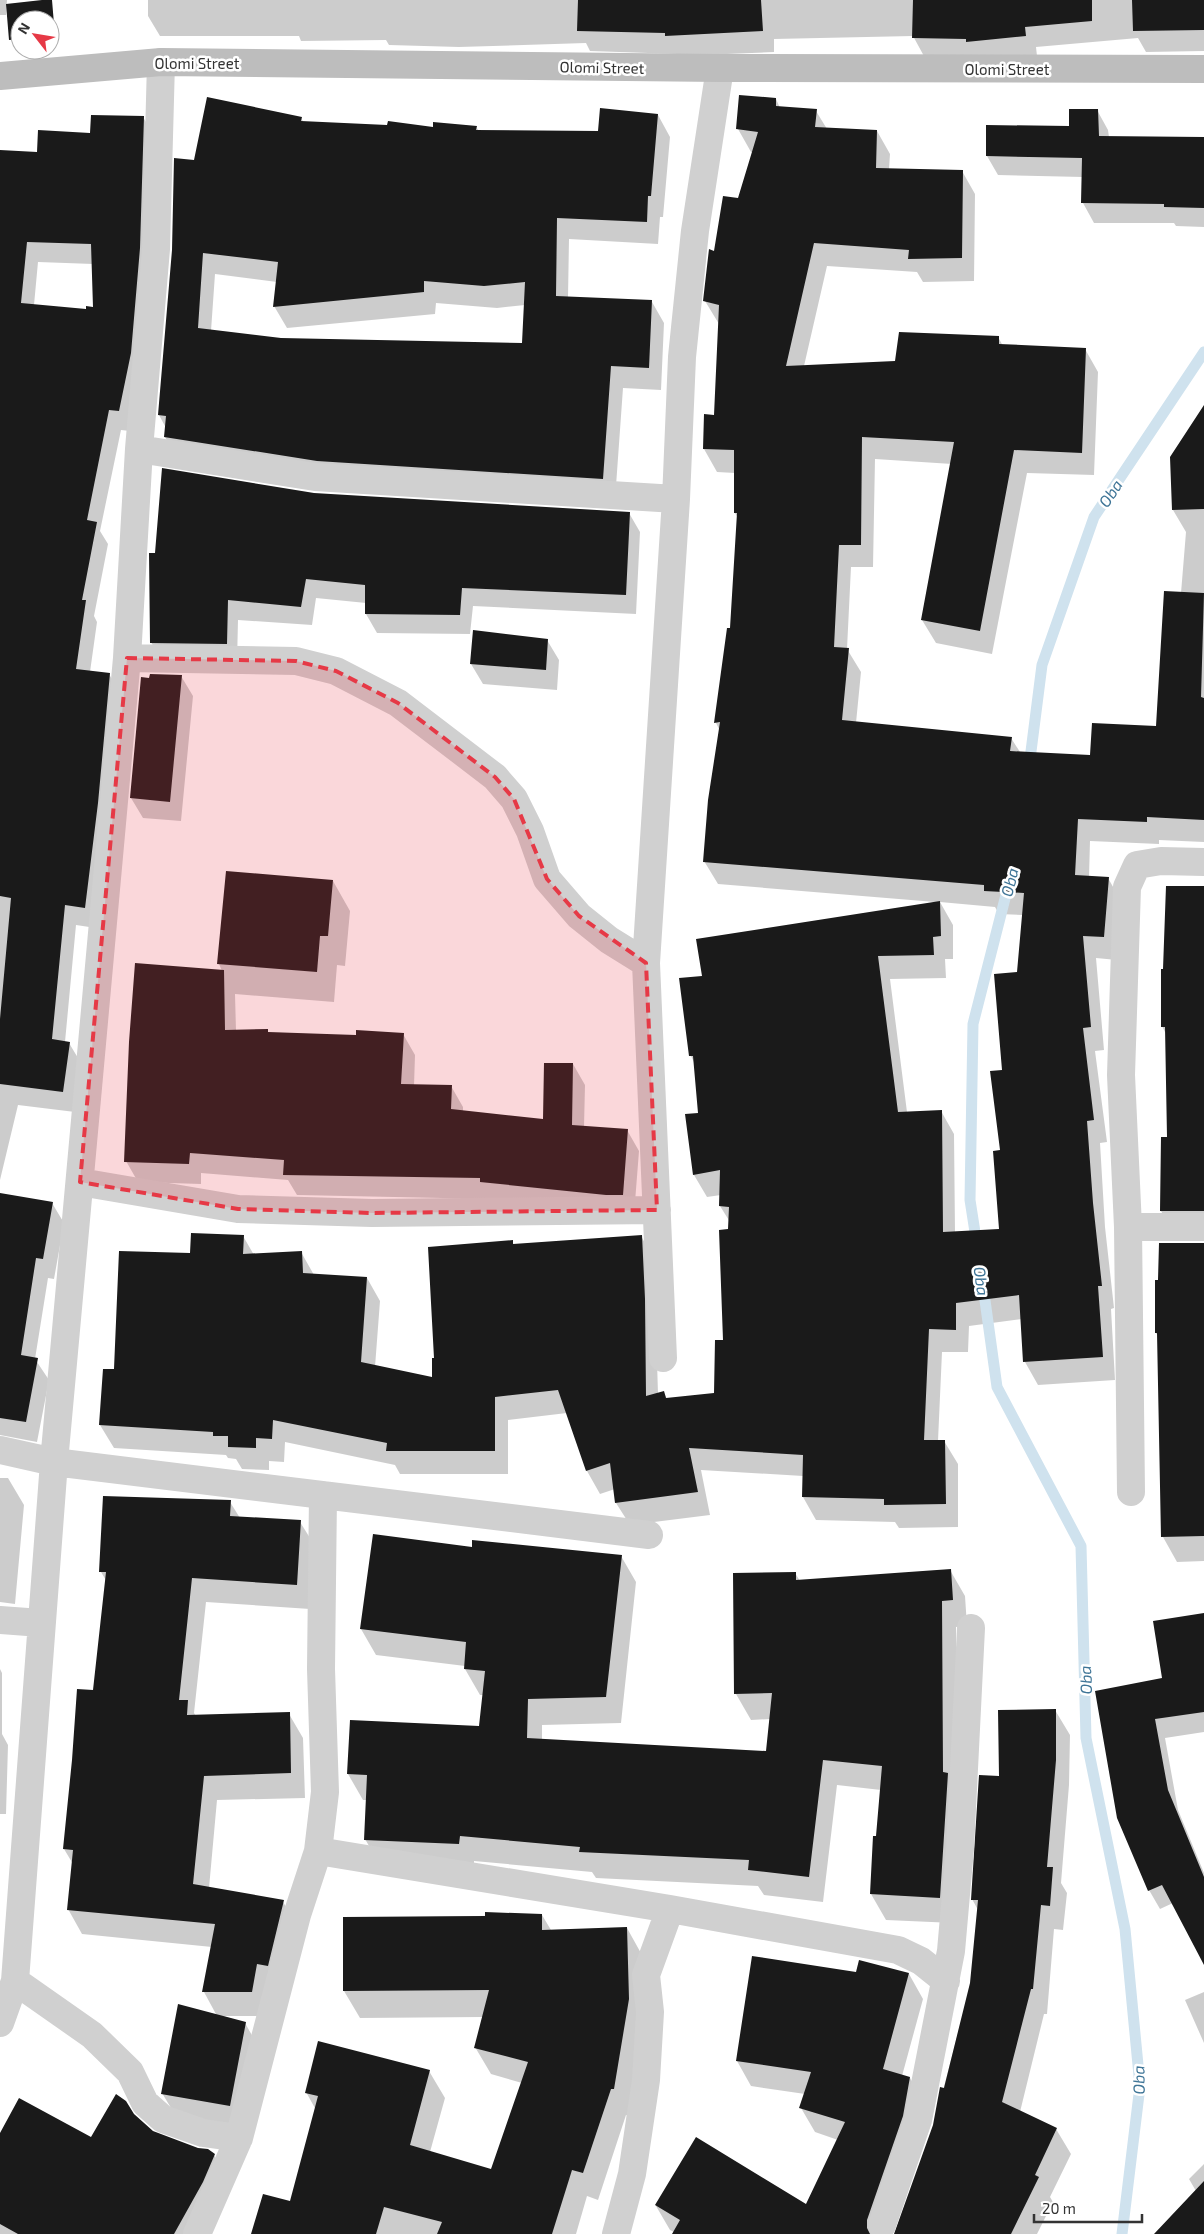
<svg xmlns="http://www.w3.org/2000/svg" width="1204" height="2234" viewBox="0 0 1204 2234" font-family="'Exo 2',sans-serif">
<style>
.shadow{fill:#0003;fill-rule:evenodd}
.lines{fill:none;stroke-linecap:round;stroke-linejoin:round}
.stream{stroke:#cfe2ee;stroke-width:11}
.building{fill:#1a1a1a;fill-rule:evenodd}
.minor{stroke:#d0d0d0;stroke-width:28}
.secondary{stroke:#bdbdbd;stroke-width:28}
.marked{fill:#e63946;fill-opacity:0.2;stroke:#e63946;stroke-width:4;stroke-dasharray:10 6;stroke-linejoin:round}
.labels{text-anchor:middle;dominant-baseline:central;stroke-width:5;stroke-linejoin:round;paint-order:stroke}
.street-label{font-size:15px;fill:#333;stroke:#fff}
.water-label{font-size:16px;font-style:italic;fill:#3f7597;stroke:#fff}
</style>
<rect width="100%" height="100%" fill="#fff"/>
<!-- shadow -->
<path class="shadow" d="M0 0H7L6 15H0Z
M148 0H1204V51L1146 52 1138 38 1036 47 1037 56 925 58 913 36 774 39V52L678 56 677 54 590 51 586 43 459 47 389 45 386 40 301 41 299 36H160L148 16Z
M776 99 780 108 816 111 827 129 877 131 890 154 889 169 962 171 975 194 974 281 923 282 917 272 827 266 804 366 896 362 998 337 1003 346 1085 349 1098 372 1094 475 1027 473 992 654 936 643 922 620 952 464 875 459 873 567H851L847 649 861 672 856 723 1011 738 1020 752 1092 757 1157 727 1181 593 1186 532 1173 510 1204 408V842L1159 840V844L1090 841 1089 877 1108 878 1121 901 1117 960 1096 958 1104 1050 1095 1051 1107 1142 1100 1143 1105 1227 1114 1308 1111 1309 1115 1380 1038 1385 1025 1362 1022 1319 969 1326 968 1352H942L938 1441H944L958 1464V1527L899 1528 895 1522 816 1520 803 1497V1476L701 1470 710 1515 630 1525 616 1503 615 1489 600 1494 587 1471 567 1413 508 1420V1474H400L395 1465 285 1442 284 1462 269 1461V1470L242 1469 236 1459 228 1458 226 1455 114 1448 100 1425 115 1371 191 1254 243 1236 254 1255 301 1252 314 1275 367 1278 380 1301 375 1367 434 1379 512 1241 514 1245 641 1236 654 1259 658 1394 664 1393 667 1399 715 1394 724 1341 730 1222 720 1206 721 1195 707 1197 694 1175 699 1114 695 1064 691 1056 703 977 935 902 718 884 704 861 720 731 716 723 728 629 731 630 738 518 735 513V473L717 472 704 449 715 416 719 324 705 301 715 252 739 200 753 152H751L738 129ZM940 902 995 907 999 914 1023 915 1018 973 1004 1071 1001 1230 955 1232 954 1134 941 1111 907 1112 890 979 946 978 945 959H953V925Z
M1097 110 1108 130 1109 137 1204 139V227L1176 226 1174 223H1094L1083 203V177L998 175 987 156 1071 127Z
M658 115 670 137 663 217H660L658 244 569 239 568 298 652 302 664 323 661 390 623 388 615 500 178 459 165 437 166 428 159 415 195 161 301 118 304 123 434 128 476 127 479 131 599 132ZM215 274 277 282 274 306 287 328 435 314 436 303 497 308 525 305 523 344 281 339 211 331Z
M143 117 155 137 130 431 121 430 100 531 108 544 94 616 97 622 90 672 109 674 121 695 96 928 76 925 65 1042 69 1043 81 1063 75 1112 18 1105 0 1180V152L39 153ZM38 262 93 264 94 308 87 311 34 305Z
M314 494 629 513 640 532 636 614 473 606 470 634 377 633 366 614V603L316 598 312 625 238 620 237 663 162 661 151 642 156 554Z
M547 640 559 660 557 690 483 684 471 664Z
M181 676 193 696 181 821 143 818 131 798 151 679Z
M333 881 350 911 345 966 337 965 334 1002 235 994 236 1031 357 1036 403 1034 415 1055 414 1086H451L463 1107V1112L544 1120 573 1064 585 1085 584 1127 627 1130 639 1151 634 1215 491 1199 297 1195 288 1180 201 1173V1184L138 1182 126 1161 222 971 219 964Z
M1204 888V1236H1175L1161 1211 1162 1139H1168L1166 1034 1162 1026 1164 970Z
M0 1195 52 1203 64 1223 54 1279 48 1278 35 1359 49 1380 37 1442 0 1435Z
M1204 1244V1561L1177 1562 1163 1537 1158 1336 1156 1333Z
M0 1478H8L24 1505 15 1604 0 1602Z
M230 1502 240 1518 300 1522 315 1546 310 1609 206 1602 194 1713 196 1716 289 1714 303 1738 305 1798 217 1800 209 1888 283 1902 298 1926 265 2016H223L245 2023 262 2053 247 2136 180 2123 162 2093 217 2016 204 1992 212 1947 82 1934 68 1909 73 1864 64 1849 95 1692 107 1582 101 1572Z
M473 1549 621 1556 636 1582 621 1723 542 1725V1740L767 1753 770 1719 751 1720 736 1694 734 1574 795 1573 800 1581 950 1570 965 1596 967 1626 956 1627 957 1791 954 1923 886 1920 871 1894 881 1790 837 1785 823 1902 764 1895 758 1886 596 1878 592 1872 474 1861V1870L380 1865 365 1839 367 1800H363L348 1774 480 1728 484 1695H480L465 1669V1666L376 1655 361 1629Z
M1204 1625V1732L1165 1738 1178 1810 1204 1873V1962L1173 1903 1160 1909 1149 1890 1119 1817 1163 1679Z
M0 1669 2 1673V1734L8 1745 6 1814H0Z
M1055 1710 1070 1735 1069 1785 1061 1883 1067 1893 1063 1930 1054 1929 1047 2014H1044L1020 2112 1056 2129 1071 2154 1050 2197 1053 2202 1037 2234H896L934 2125 971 1983 978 1910 972 1899 1000 1778Z
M542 1915 551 1930 627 1928 642 1955 644 2027 629 2116 626 2115 598 2200 587 2196 576 2234H253L291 2203 316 2110 306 2092 429 2071 445 2098 430 2152 492 2171 522 2083 491 2074 475 2047 483 2017 360 2018 344 1991V1918Z
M857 1973 909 1974 923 1999 902 2076 910 2078 924 2103 885 2234H673L674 2232 670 2230 656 2206 806 2205 838 2140 815 2132 801 2108 805 2094 751 2086 737 2061Z
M1204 1992V2043L1185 2000Z
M134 2115 152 2132 214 2155 228 2179 201 2234H0V2136L91 2139Z
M1204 2164V2234H1156L1196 2191 1189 2179Z"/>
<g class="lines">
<!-- stream -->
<path class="stream" d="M1029 767 1042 665 1094 517 1204 352
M977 1245 970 1200 973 1024 1010 879
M983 1286 997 1387 1081 1546 1086 1738 1125 1929 1140 2086 1122 2234"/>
</g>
<!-- building -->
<path class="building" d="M42 0H52L55 36H50V20H20V39L9 40 6 4Z
M578 0H761L763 31 665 36V33L577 31Z
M913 0H1092V21L1025 27 1026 36 966 42V39L912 38Z
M1132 0H1204V30L1133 31Z
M739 95 776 98V106L817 109 815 127 877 130 876 168 963 170 962 258 908 259 909 250 814 243 786 366 895 361 899 332 999 336V344L1086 348 1082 453 1014 450 980 631 921 620 954 442 862 437 861 545H839L834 647 849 648 842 720 1012 737 1010 751 1090 755 1092 723 1156 726 1164 591 1204 593 1201 697 1204 698V820L1147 817V822L1078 819 1075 875 1109 877 1104 937 1083 936 1091 1027 1083 1028 1094 1120 1087 1121 1093 1203 1102 1286H1098L1103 1357 1023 1362 1019 1295 956 1303V1330L929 1329 924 1440H945L946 1504 884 1505V1499L802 1497 803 1455 689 1448 698 1492 615 1503 610 1463 586 1471 558 1390 495 1397V1451H386L387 1443 273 1420 272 1439 256 1438V1448L228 1447V1436H213V1432L99 1425 103 1369H114L119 1251 190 1253 191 1233 244 1235 243 1254 302 1251 303 1273 367 1277 361 1362 432 1377V1358H434L428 1247 513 1240V1244L642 1235 645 1299 646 1396 664 1391 666 1398 714 1393 715 1340H723L719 1230 728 1229 729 1207 719 1206 720 1170 693 1175 685 1114 698 1113 693 1056H689L679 978 702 976 696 939 940 901 941 936 933 937 934 955 878 956 898 1112 942 1110 943 1232 999 1229 993 1151 1000 1150 990 1071 1002 1070 994 974 1017 972 1024 893 984 891V885L703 862 708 800 720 722 714 723 727 628H730L737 513H734V450L703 449 704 414 714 415 719 305 703 301 709 249 714 251 723 196 738 198 758 132 736 129Z
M207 97 302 117 301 121 387 125 388 121 433 127V122L477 126 476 130 598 131 600 108 658 114 651 196H648L647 222 557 218 556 296 652 300 649 368 611 366 603 479 317 461 164 437 166 416 158 415 172 250 174 158 194 160ZM203 253 278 262 273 307 424 292V281L484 286 525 282 522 343 281 338 198 328Z
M1069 109H1098L1099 136 1204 137V208L1164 207V204L1081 203 1082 158 986 156V125L1069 126Z
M91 115 144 116 140 248 131 353 119 411 109 410 87 520 97 522 82 600H86L76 669 110 673 98 803 85 908 65 905 52 1039 70 1042 63 1092 0 1084V1019L11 898 0 896V150L37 152 38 130 90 133ZM27 242 91 244 93 307 86 306V309L21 303Z
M1204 405V509L1172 510 1170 457Z
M162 468 314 493 630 512 626 595 462 588 460 615 365 614V585L306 579 301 607 228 600 227 644 150 643 149 553H155Z
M473 630 548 639 546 670 470 664Z
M150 674 182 675 170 802 130 798 141 677 149 678Z
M226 871 333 880 328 936H320L317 972 217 964Z
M1166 886H1204V1211H1160L1161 1137H1167L1165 1027H1161V969H1163Z
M135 963 224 970 225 1030 268 1029V1032L356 1035V1030L404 1033 401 1084 452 1085 451 1109 543 1119 544 1063H573L572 1125 628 1129 623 1195H606L480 1182V1178L283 1175 284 1160 190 1153 189 1164 124 1162 129 1042Z
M0 1193 53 1202 43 1259 36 1258 21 1355 38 1358 26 1422 0 1418Z
M1159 1243H1204V1536L1161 1537 1157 1333H1155V1280H1158Z
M103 1496 231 1500 230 1516 301 1520 297 1585 192 1578 179 1700H188L187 1715 290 1712 291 1773 204 1776 193 1884 284 1900 268 1966 257 1964 252 1992H202L215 1924 67 1910 73 1850 63 1849 72 1760 77 1689 93 1690 106 1572H99Z
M373 1534 472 1547V1540L622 1555 606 1697 528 1699 527 1738 766 1751 772 1693 734 1694 733 1573 796 1572V1580L951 1569 953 1600 942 1601 943 1772 948 1773 940 1898 870 1894 873 1836H876L882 1766 823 1760 809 1877 748 1870 749 1860 579 1852 580 1847 460 1836 459 1844 364 1840 367 1775 347 1774 350 1720 479 1726 485 1671 464 1669 466 1642 360 1629Z
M1204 1613V1712L1155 1719 1168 1790 1204 1877V1965L1162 1885 1148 1891 1117 1818 1095 1691 1162 1678 1153 1621Z
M1056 1709V1760L1047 1867H1053L1050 1906 1041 1905 1033 1989H1031L1002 2102 1057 2128 1035 2175 1039 2177 1011 2234H894L933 2125 940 2087 944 2088 970 1983 978 1900H971L979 1775 999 1776 998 1710Z
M485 1912 542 1914V1930L627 1927 629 1999 614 2089H611L583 2173 572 2170 552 2234H437L442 2222 384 2207 376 2234H251L263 2194 290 2201 318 2096 305 2093 318 2041 430 2070 410 2145 491 2169 528 2062 474 2048 489 1990 343 1991V1917L485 1916Z
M752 1956 856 1972 859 1960 909 1973 883 2069 910 2077 903 2116 867 2220V2228L870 2234H672L680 2220 655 2205 696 2137 806 2204 845 2122 799 2108 811 2072 736 2061Z
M178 2004 246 2022 230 2106 161 2094Z
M116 2094 126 2101 134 2114 153 2131 198 2148 208 2149 215 2154 203 2182 174 2234H18L0 2224V2133L19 2098 91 2137Z
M1204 2181V2234H1154Z"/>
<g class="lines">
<!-- minor -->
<path class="minor" d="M139 449 315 477 676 499
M127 658 296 661 336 671 398 703 495 777 514 799 530 831 547 879 579 916 609 940 646 963
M80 1182 238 1209 372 1213 657 1210
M1128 1227H1204
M663 1358 646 963 676 499 682 357 695 231 720 68
M0 1450 54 1462 649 1535
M1131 1492 1128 1227 1121 1075 1127 887 1137 865 1161 861 1204 862
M0 1620 41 1623
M318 1851 670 1909 898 1950 921 1961 946 1981
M15 1981 92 2035 130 2072 145 2103 163 2119 203 2133 239 2138
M0 2023 15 1981 54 1462 127 658 139 449 156 249 161 62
M882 2225 918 2120 951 1951 960 1849 971 1628
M197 2234 239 2138 297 1915 318 1851 325 1792 321 1669 323 1495
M616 2234 632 2174 646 2080 650 2012 646 1975 670 1909"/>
<!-- secondary -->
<path class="secondary" d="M0 76 161 62 720 68 1204 69"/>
</g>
<!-- marked area -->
<path class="marked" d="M127 658 296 661 336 671 398 703 495 777 514 799 547 879 579 916 646 963 657 1210 372 1213 238 1209 80 1182Z"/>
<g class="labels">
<!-- street labels -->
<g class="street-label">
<text x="197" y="63">Olomi Street</text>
<text transform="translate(602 67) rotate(1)">Olomi Street</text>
<text x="1007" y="69">Olomi Street</text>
</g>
<!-- water labels -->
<g class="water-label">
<text transform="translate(1110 493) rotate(-56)">Oba</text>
<text transform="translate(1009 882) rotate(-76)">Oba</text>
<text transform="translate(982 1281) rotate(82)">Oba</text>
<text transform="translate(1085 1680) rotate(-92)">Oba</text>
<text transform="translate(1138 2080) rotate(-91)">Oba</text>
</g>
</g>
<!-- north arrow -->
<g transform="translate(35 35) rotate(301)"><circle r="24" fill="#ffffff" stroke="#adadad"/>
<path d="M0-4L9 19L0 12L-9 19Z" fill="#e63946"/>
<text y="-8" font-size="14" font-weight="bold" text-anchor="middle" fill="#333333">N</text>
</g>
<!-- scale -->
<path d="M1034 2214v8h108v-8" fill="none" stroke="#333333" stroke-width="2.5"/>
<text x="1042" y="2214" font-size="15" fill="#333333" stroke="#ffffff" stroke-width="4" paint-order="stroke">20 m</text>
</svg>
